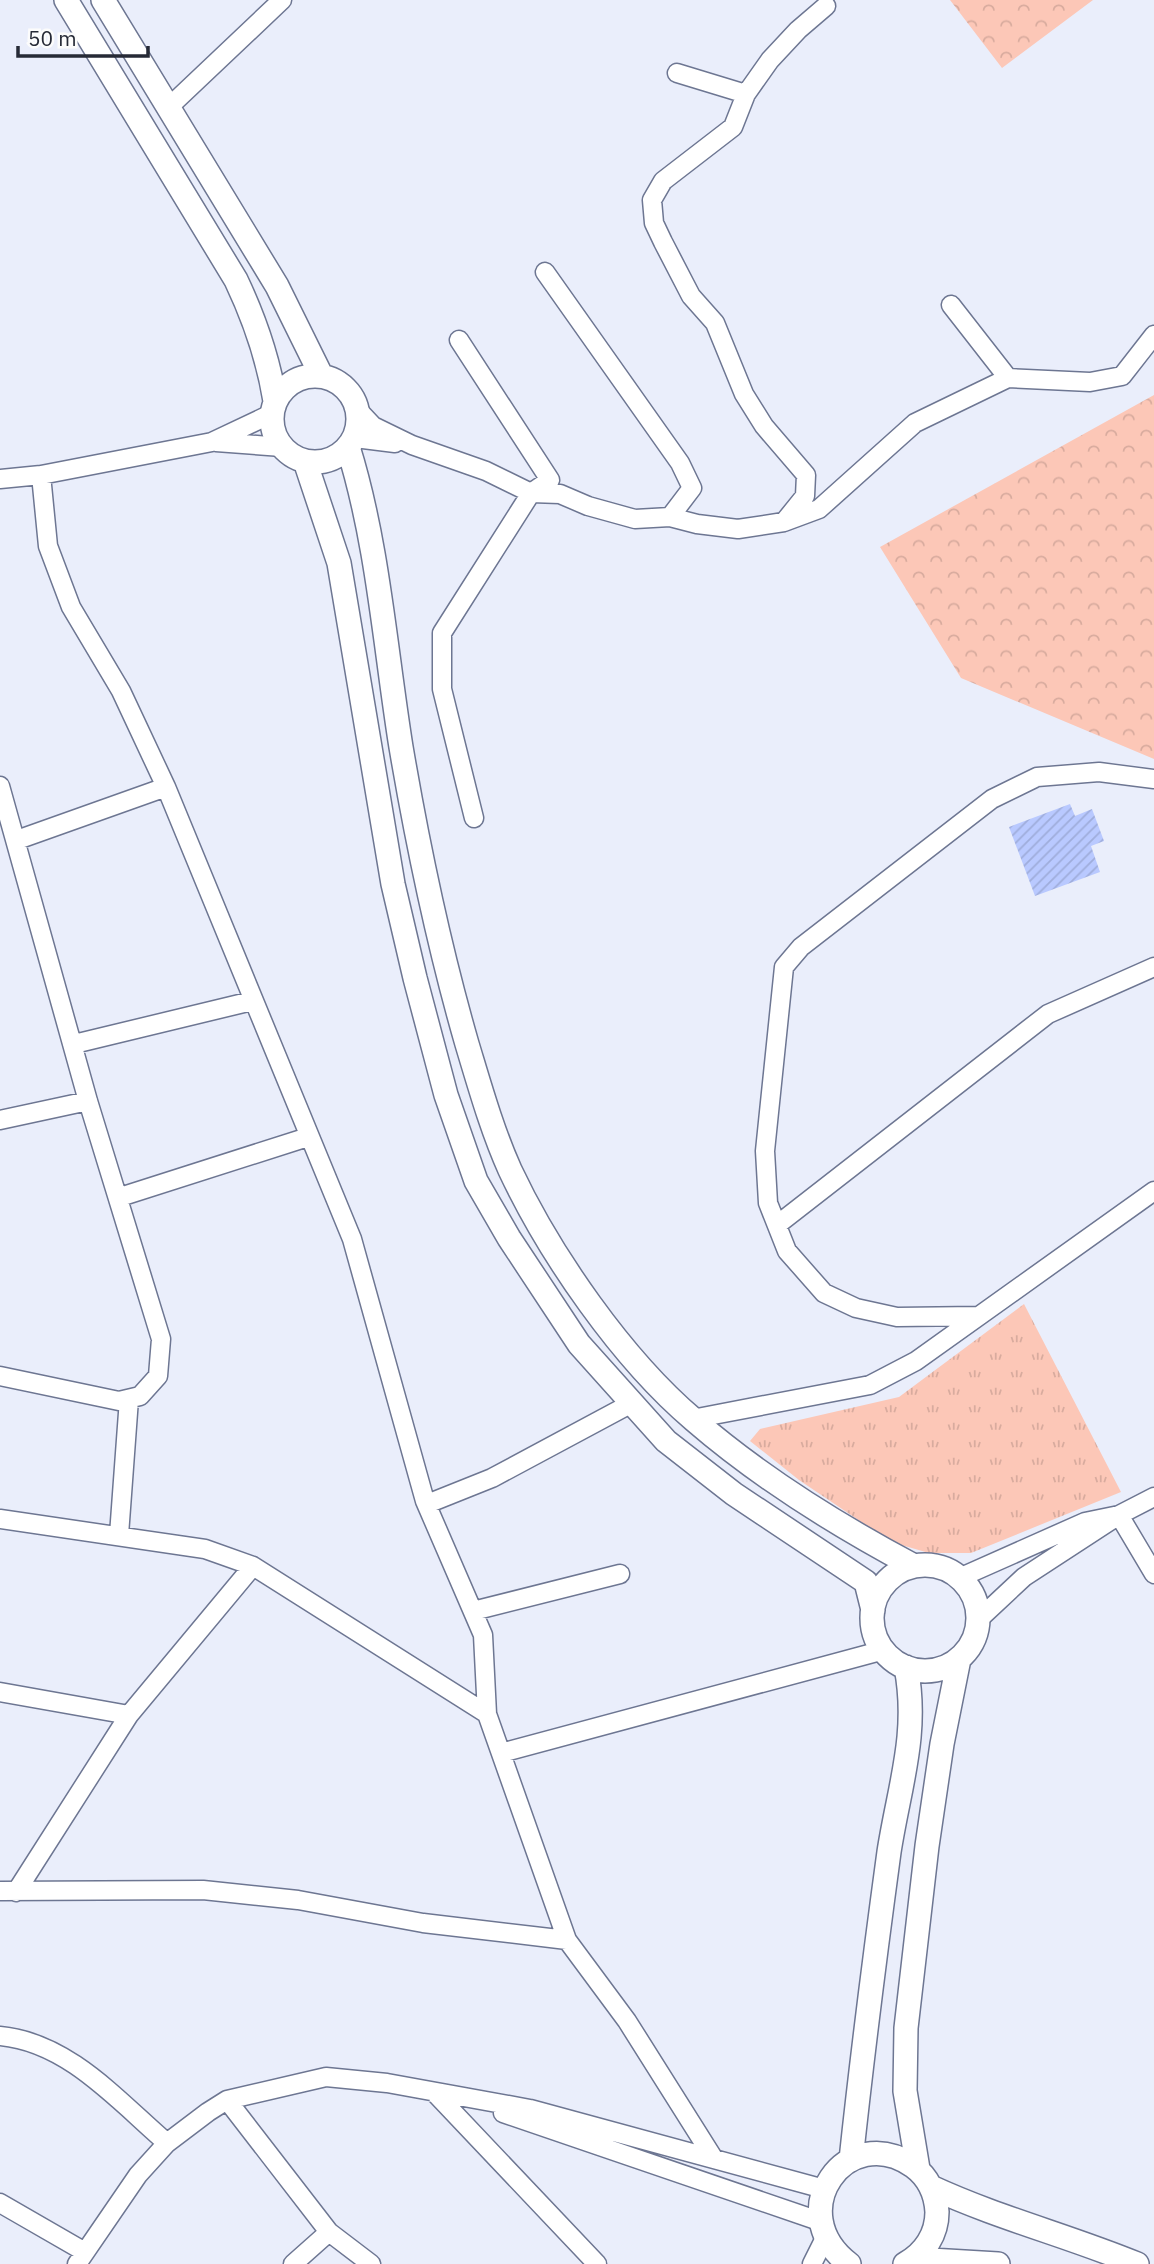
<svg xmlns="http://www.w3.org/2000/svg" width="1154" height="2264" viewBox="0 0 1154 2264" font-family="'IBM Plex Sans',sans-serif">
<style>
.grass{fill:url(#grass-tufts)}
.forest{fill:url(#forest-crowns)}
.building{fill:url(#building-hatch)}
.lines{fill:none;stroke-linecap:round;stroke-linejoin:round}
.minor-casing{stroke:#6d7692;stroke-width:21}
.major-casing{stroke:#6d7692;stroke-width:26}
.minor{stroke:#fff;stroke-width:18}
.major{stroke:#fff;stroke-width:23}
</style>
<defs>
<pattern id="grass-tufts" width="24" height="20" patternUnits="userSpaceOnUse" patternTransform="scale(1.75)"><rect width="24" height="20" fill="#fcc7b7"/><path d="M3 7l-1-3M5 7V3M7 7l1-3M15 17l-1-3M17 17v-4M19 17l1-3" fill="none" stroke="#d8ab9e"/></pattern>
<pattern id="forest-crowns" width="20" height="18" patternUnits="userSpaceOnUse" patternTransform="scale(1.75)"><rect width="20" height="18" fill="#fcc7b7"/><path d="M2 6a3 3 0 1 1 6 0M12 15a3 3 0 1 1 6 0" fill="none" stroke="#d8ab9e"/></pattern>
<pattern id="building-hatch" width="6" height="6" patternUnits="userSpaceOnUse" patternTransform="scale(1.75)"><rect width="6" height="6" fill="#b9c9ff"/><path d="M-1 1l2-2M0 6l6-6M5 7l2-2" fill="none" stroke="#9faddb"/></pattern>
</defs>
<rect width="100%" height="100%" fill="#eaeefb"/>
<!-- grass -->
<path class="grass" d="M1024 1304 1121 1492 971 1553H929L891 1542 799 1480 750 1441 760 1429 899 1397Z"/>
<!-- forest -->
<path class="forest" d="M950 0H1093L1002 68Z
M1154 395V759L961 678 880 547Z"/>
<!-- building -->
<path class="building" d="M1070 804 1075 816 1092 809 1104 841 1091 846 1100 872 1035 896 1009 827Z"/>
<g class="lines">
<!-- minor casing -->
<g class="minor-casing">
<path id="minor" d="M677 73 746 94
M169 107 282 0
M951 305 1008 378
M459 340 550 480 531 493 442 633V689L474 818
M357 409 373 426 412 445 486 471 531 493 560 494 588 506 635 519 670 517 692 488 680 463 545 272
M355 438 395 443
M216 442 282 447
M41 475 48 546 71 607 121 691 166 787 352 1239 425 1501 483 1635 487 1714 567 1940 627 2021 714 2159
M0 479 41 475 212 442 271 414
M670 517 697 524 738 529 784 522 819 509 915 423 1008 378 1090 382 1122 376 1154 335
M784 522 805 496 806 475 764 426 744 394 715 323 691 296 663 242 654 223 652 200 663 181 733 127 746 94 770 60 798 30 826 6
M0 786 88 1101 161 1339 158 1376 140 1396 119 1401 0 1376
M17 840 166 787
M74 1044 252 1001
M0 1120 88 1101
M120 1197 308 1137
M777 1225 1048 1014 1154 967
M978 1316 897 1317 856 1308 824 1293 787 1251 768 1203 765 1151 784 967 801 947 992 799 1037 777 1099 772 1154 779
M692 1419 870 1385 916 1361 1154 1191
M1154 1497 1119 1515 1154 1574
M427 1504 492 1478 632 1403
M0 1519 205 1549 253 1566 487 1714
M119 1535 129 1399
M959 1578 1085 1522 1119 1515 1024 1577 978 1620
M473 1611 620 1574
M0 1692 129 1715
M501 1753 884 1650
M0 1891 203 1890 298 1900 423 1923 567 1940
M16 1892 129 1715 253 1566
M0 2036C68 2042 118 2101 167 2143
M435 2093 597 2264
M227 2100 329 2232 371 2264
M503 2113 819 2221
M0 2203 85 2252
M77 2264 138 2175 167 2143 208 2112 227 2100 326 2077 387 2083 530 2109 824 2189
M293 2264 329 2232
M812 2264 825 2238"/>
</g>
<!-- major casing -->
<g class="major-casing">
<path id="major" d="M66 0 236 280C255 320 268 357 275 401
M103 0 277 286 321 375
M272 419a43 43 0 1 1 86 0a43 43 0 1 1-86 0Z
M348 447C378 543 385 647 401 747 418 847 439 947 467 1044 480 1087 492 1130 510 1170 550 1255 622 1359 694 1420 761 1478 837 1525 914 1566
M305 461 339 563 393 884 415 978 446 1095 476 1181 509 1238 579 1344 666 1441 734 1494 866 1582 873 1610
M872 1618a53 53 0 1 1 106 0a53 53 0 1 1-106 0Z
M851 2160C862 2057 875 1955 889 1852 899 1787 919 1734 906 1667
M918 2169 905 2091 906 2028 927 1846 942 1744 959 1659
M931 2187C998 2218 1069 2236 1137 2264
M914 2259 998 2264
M849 2264C781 2212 847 2120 913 2166 928 2177 936 2194 937 2212 937 2234 925 2253 905 2264"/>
</g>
<!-- minor -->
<use href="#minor" class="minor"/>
<!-- major -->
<use href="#major" class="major"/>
</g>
<!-- scale -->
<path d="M18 46v10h130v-10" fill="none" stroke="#262a36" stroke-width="3.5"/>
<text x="28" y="46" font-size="21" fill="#262a36" stroke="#fcfcfc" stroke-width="5" paint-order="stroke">50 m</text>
</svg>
